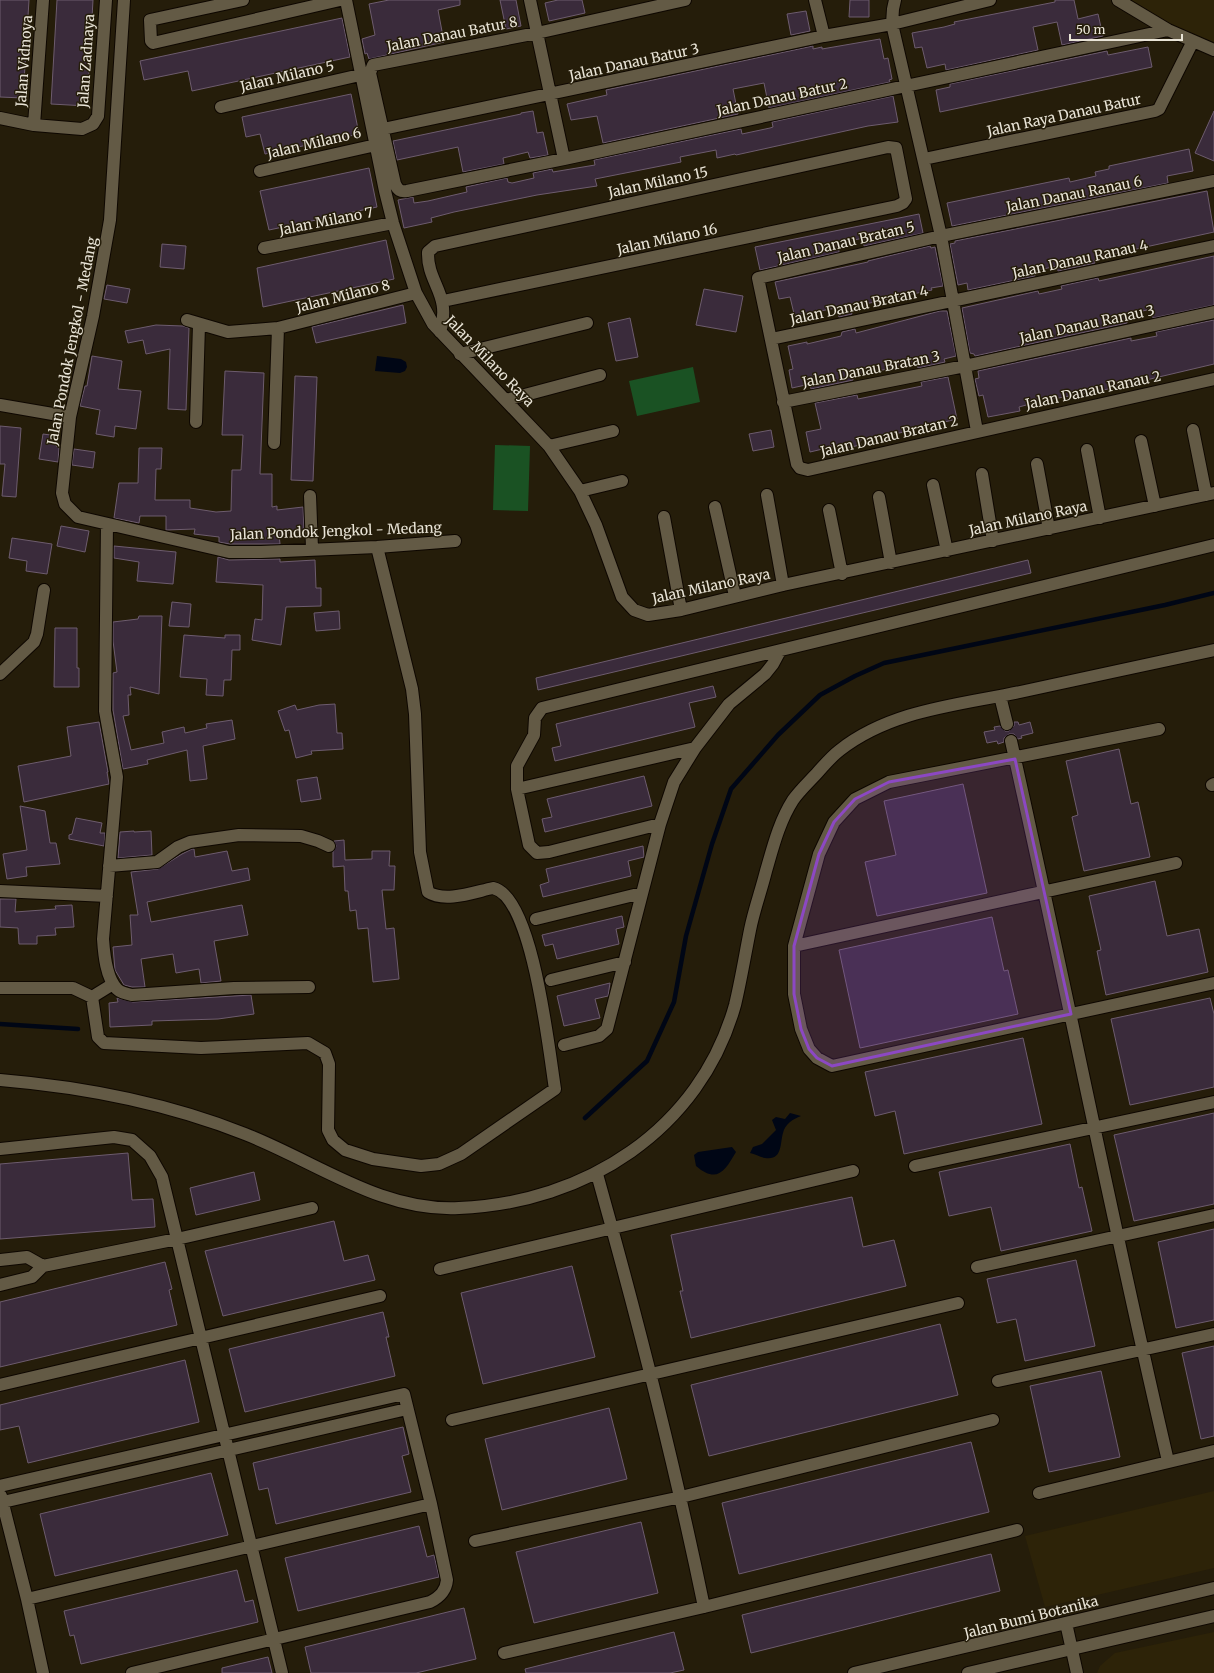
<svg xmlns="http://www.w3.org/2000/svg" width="1214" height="1673" viewBox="0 0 1214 1673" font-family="Merriweather,serif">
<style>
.built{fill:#2d2308}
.pitch{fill:#1a5223}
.water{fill:#000615}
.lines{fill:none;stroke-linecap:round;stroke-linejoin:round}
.stream{stroke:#000615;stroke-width:4.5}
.building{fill:#3a2b3b;stroke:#6d5c6e}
.street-casing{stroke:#0e0700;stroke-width:14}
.secondary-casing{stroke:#0e0700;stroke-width:14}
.street{stroke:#635a45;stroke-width:12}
.secondary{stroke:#635a45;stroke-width:12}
.marked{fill:#8c48c3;fill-opacity:0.2;stroke:#8c48c3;stroke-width:3;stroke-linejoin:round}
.labels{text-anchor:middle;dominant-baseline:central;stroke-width:3;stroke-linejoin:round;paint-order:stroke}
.street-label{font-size:14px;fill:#e9e4d7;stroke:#251d0a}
</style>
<rect width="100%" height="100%" fill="#251d0a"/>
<!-- built -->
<path class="built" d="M1128 0H1214V46L1173 27Z
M1214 1491V1568L1045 1607 1025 1536Z
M1214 1632V1673H1097L1100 1666 1115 1653Z"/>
<!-- pitch -->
<path class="pitch" d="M693 367 700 402 637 416 629 381Z
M495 445 530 446 528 511 493 510Z"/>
<!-- water -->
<path class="water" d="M377 356 401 359 406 362 407 367 405 371 400 373 375 371Z
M790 1113 801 1116C793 1119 785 1124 783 1133 780 1142 783 1161 765 1158 760 1157 755 1154 750 1153L753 1147 762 1144 776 1130 772 1120 776 1117 785 1119Z
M732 1147 736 1152C725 1171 717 1184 696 1166L694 1155 698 1152Z"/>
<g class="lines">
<!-- stream -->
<path class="stream" d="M0 1024 78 1029
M585 1118 647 1061 674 1002 686 936 712 844 731 789 778 735 820 695 855 676 884 663 1165 605 1214 593"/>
</g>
<!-- building -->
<path class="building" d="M0 0H29L23 98 0 97Z
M57 0H93L87 106 51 104Z
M389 0H460V5L438 10 444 42 369 59 367 53 365 54 362 39 375 35 369 4Z
M500 0H516L521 26 506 29Z
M558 0H582L585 13 549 21 545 3Z
M850 0H869V17H849Z
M1055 0H1074L1078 19 1098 14 1103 36 1062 45 1057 22 1033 27 1038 50 946 70 945 64 927 68 922 47 915 48 912 33 944 27 955 24 954 22 1055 2Z
M806 11 810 31 791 35 787 14Z
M342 18 350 57 192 91 188 71 144 80 140 61Z
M880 39 884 59 888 58 892 79 889 80 890 82 769 108 764 83 733 89 738 114 603 143 597 116 571 120 567 104 607 95 606 90 813 46V49L822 47V49Z
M1148 47 1152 67 940 112 936 90 950 87V84L1107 51 1108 55Z
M351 94 359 134 265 154 260 134 246 137 242 117Z
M893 96 898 122 868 126 736 155 735 154 717 158 716 150 680 157 681 162 595 179 597 186 537 195 454 212 431 218 432 222 404 228 398 200 413 197 414 203 428 201 467 192 466 187 507 178 508 182 512 183 534 178 533 173 552 169 553 172 595 165 594 160 741 129 742 134 770 128 773 127 772 122Z
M533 111 537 133 543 132 548 155 530 158 528 152 503 158 504 164 463 172 458 147 397 160 393 141 521 114V113Z
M1214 111V161L1195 153Z
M1189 149 1193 171 1167 176 1168 183 952 226 947 203 1069 178 1070 182 1096 176 1095 172 1109 169V166Z
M369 168 377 207 269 230 260 191Z
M1207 191 1214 232 1109 255 1094 260 1095 263 1058 271 1057 266 1034 271 1035 276 968 290 967 283 958 285 950 244 955 243V241Z
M919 214 923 233 864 246 863 238 838 244 839 252 760 270 755 247Z
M386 240 394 279 263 307 257 268Z
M162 244 186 246 184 269 160 267Z
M930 246 931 248 935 247 943 286 931 288 932 290 865 304V308L851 311 852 314 839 317 836 308 810 313 811 319 796 322 790 297 779 299 775 282 868 262V261Z
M1214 256V305L1153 318 1151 309 1126 315 1127 323 975 356 974 354 970 353 962 308 1038 291 1039 294 1062 289 1061 286 1098 278 1099 281Z
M107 285 130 289 127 303 104 299Z
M704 289 743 296 736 332 696 325Z
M403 305 406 323 316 343 312 327Z
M940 311H947L956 356 944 359 945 362 918 368 917 363 853 376V380L811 389 810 384 792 388 789 370 793 369 788 346 807 342V344L841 336 842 332 855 329 856 333Z
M630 318 638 357 616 361 608 323Z
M1214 320V364L1091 393V392L1037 402 1019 407 1020 411 988 417 983 395 979 396 975 379 979 378 978 371 1131 338V341L1157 336 1156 332Z
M156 325 183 326 189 328 186 410 168 409 170 349 146 354 143 340 128 343 125 331Z
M92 356 122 361 118 389 141 391 136 429 115 426 114 437 96 434 100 410 80 406 85 386H87Z
M225 371 264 373 260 474H272V507L277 506V510L303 507 304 531 279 534 280 544H230L219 542V537L194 534 195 529 166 530V516H140L139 523 114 518 119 483H138L139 448H162L161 469H156L155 500H190V508L216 512 231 511 232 470H241L243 435H222Z
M295 376 317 377 313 481 291 480Z
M948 377 957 419 891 435 860 440 861 445 845 448 844 444 810 452 806 432 821 429 815 403 857 395 858 399 922 386 921 382Z
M0 426 21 428 16 497 2 496 5 464H0Z
M771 430 774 447 753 451 749 434Z
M43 434 58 436 56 446 59 447 58 462 39 459Z
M74 449 95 452 93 468 72 465Z
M61 526 89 531 85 552 57 546Z
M12 538 52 544 47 574 26 571 27 561 9 558Z
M114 546 176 552 173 584 137 581 139 562 114 558Z
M218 557 229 560 280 559V562L315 560 316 588H321V606L286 607 281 645 252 640 255 619 262 620 263 585 216 582Z
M1028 560 1031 573 538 690 536 678Z
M172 602 191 604 189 627 169 626Z
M339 611 340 629 316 631 314 613Z
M139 616H162L159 694 130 687 131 695H128L129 715 123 716 131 750 164 743 162 732 184 727 185 733 207 728 206 724 232 720 235 739 203 746 207 779 190 781 187 750 147 760 148 764 123 769 113 710V673L117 672 113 641V622L138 619Z
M55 628H77V668H79V687H54Z
M184 635 225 638V635H240V650H232L231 680H224L223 696 206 695 207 679 180 677Z
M713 686 716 697 689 703 695 727 555 761 552 748 561 746 556 724Z
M335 704 337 733H342L343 749 311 751 312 754 296 758 289 730 285 731 278 711 295 705 297 710 319 705Z
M99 722 108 772H107L109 784 24 802 18 766 71 756 67 727Z
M1014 722H1018L1019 725 1030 722 1033 733 1021 736 1022 738 1018 739 1014 734H1009L1004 738V742L998 744 997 741 987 743 984 732 995 730 994 727 1000 726 1005 731H1009L1014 726Z
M1119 749 1131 804 1138 802 1150 857 1084 871 1072 817 1078 815 1066 761Z
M644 776 652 806 545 832 542 819 552 817 547 799Z
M317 777 321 799 301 802 297 780Z
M963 784 987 893 877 916 865 862 896 855 884 801Z
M20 806 45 811 50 843H56L60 864 26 867 27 876 7 879 3 854 27 850Z
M76 818 102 823 100 833H105L104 846 69 839V835L72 834Z
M134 831V832L151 831 152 855 118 858 120 832Z
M344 840 345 860 372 859V851H390L389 866H395L394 890H382L386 929 394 928 399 979 373 982 368 928 358 929 356 910 350 911 348 891H345L344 866 333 867V852L336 846 334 841Z
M643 846 644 857 628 861 631 876 543 897 540 885 549 882 546 869Z
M192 849H194L195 857 227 851 232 871 248 868 250 880 147 902 151 922 242 905 248 935 214 941 221 981 201 983 199 969 176 973 173 954 141 959 145 987H132L124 985 115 970 113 947 132 945 130 915H138L131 872 158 869 182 854Z
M1155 881 1167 936 1199 929 1208 972 1106 995 1097 951 1101 950 1089 896Z
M0 899H16L15 912 56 909 55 906 72 905 74 927 55 928 56 935 37 936V944H19L18 928 0 927Z
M622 916 624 927 616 929 619 944 557 959 553 944 545 946 542 935Z
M992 917 1004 971 1008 970 1018 1014 860 1048 839 950Z
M610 983 608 996 595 999 600 1018 564 1026 557 996Z
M251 995 254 1014 218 1019 152 1021V1025L110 1027 109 1003 118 1002 117 998 133 1002Z
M1210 998 1214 1014V1087L1130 1105 1111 1019Z
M1023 1038 1042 1124 904 1154 895 1111 875 1116 865 1072Z
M1214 1113V1204L1134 1221 1114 1135Z
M1070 1144 1079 1188 1082 1187 1092 1231 1001 1251 991 1207 949 1216 939 1172Z
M128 1153 132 1200 153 1199 155 1227 0 1239V1164Z
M254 1172 260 1200 196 1215 190 1188Z
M852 1197 863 1247 894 1240 906 1286 691 1338 680 1291H683L671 1235Z
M334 1221 344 1261 368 1255 375 1280 223 1316 205 1251Z
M1214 1229V1320L1176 1328 1158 1242Z
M1076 1260 1095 1346 1025 1361 1016 1319 997 1323 987 1279Z
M165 1262 172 1289 169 1290 177 1325 0 1367V1302Z
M572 1266 595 1357 483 1384 461 1293Z
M383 1312 389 1337H386L395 1376 245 1412 229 1349Z
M940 1324 958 1395 709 1456 691 1385Z
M1214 1346V1436L1201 1439 1182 1353Z
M185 1360 199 1422 28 1463 19 1426 0 1430V1405Z
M1101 1371 1120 1457 1049 1472 1030 1386Z
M609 1408 627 1479 502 1510 485 1439Z
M403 1427 409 1454 402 1456 411 1492 276 1524 268 1488 259 1490 253 1463Z
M971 1442 989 1512 739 1574 722 1503Z
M211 1473 228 1535 55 1576 40 1514Z
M641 1522 658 1593 534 1623 516 1552Z
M419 1526 427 1557 434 1555 439 1577 298 1611 285 1558Z
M991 1554 1000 1591 751 1653 742 1615Z
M237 1570 245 1602 253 1600 258 1622 81 1664 74 1635 70 1636 64 1611Z
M464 1608 476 1659 416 1673H311L305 1647Z
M674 1632 684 1670 670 1673H526L525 1669Z
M268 1657 272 1673H222V1668Z"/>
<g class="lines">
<!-- street casing -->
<g class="street-casing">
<path id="street" d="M124 0 110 220 93 316 70 417 62 493 65 504 78 517 229 552H261L377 547 455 541
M243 0 150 20 151 41 153 43 340 0
M346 0 385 191 393 223 416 293 433 324 549 446 580 491 596 525 622 597 634 610 648 615 681 610 783 585 1214 493
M530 0 564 159
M685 0 537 33 373 65 370 73 395 184C398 190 400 192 407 191L564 159 1168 30
M815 0 824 36
M895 0 893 9 892 24 941 236 977 431
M1118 0 1168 30 1214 50
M221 107 360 75
M0 118 34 125 82 129 93 124 98 116 106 0
M34 125 43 0
M383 129 824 36 892 24 990 0
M924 159 1155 111 1159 109 1193 41
M260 171 376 145
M1214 181 941 236 758 278 797 464 800 468 808 470 1214 379
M264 248 393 223
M187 320 228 332 278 328 416 293
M440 332C452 294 427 284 428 252L435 246 888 147 896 148 906 199 903 203 897 206 443 301
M771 339 1214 246
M460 354 587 323
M506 400 600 375
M783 402 965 366 1214 312
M0 405 70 417
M196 422 199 325
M1193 430 1206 495
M1141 441 1155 506
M274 443 278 328
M549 446 613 431
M1087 450 1100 518
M1037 464 1049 529
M982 474 993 541
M933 485 947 551
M580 491 622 481
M767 495 783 585
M310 496 312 548
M879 497 891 563
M715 507 735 596
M829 510 842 574
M664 517 681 610
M107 524 105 711 117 777 103 939C104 954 106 978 117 989 121 993 127 994 132 995L234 988 309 987
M0 674 34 642 37 634 44 590
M1000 696 1007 724
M1159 729 889 782 855 799 834 822 819 854 794 946V994L801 1029 809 1049 817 1058 832 1066 1214 983
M1011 741C1065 981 1112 1222 1168 1461
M1212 785 1214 784
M517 789 695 748
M660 824 549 852 537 853 529 845 517 789V766L534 735 535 718 542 708 1214 545
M109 866 157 862 178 847 190 842 239 835 301 836 318 841 329 846
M0 891 107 896
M536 919 642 893
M794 946 1176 863
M551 980 625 962
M0 988H73L92 997 98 1037 104 1043 201 1048 308 1043 325 1053 329 1064 328 1130 333 1140 345 1150 373 1159 421 1166 439 1164 461 1154 555 1089C549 1052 533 896 493 888 474 892 445 903 428 892L420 852 415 714 412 689 377 547
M92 997 113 984
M564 1045 599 1036 607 1029 660 824 674 782 695 748 729 704 765 674 773 664 780 651
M0 1080C84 1087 167 1103 245 1134 315 1161 381 1212 459 1208 585 1203 700 1130 735 1005 741 980 745 955 750 930 754 910 761 891 766 871 773 847 779 822 793 800 800 790 810 781 818 772 825 764 832 756 840 750 891 710 958 705 1020 692 1085 678 1149 664 1214 650
M0 1149 114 1137 132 1140 150 1156 162 1177 282 1673
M915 1166 1214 1102
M597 1174C637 1317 674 1461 704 1607
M0 1260 27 1257 43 1266
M977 1267 1214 1215
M440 1269 853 1171
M0 1285 32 1277 43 1266 177 1239 312 1208
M998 1381 1214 1334
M0 1385 380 1296
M452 1420 958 1303
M0 1486 404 1394 431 1504 447 1580C446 1591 440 1597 430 1602L132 1673
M1039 1493 1214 1451
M1 1496 27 1599 43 1673
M3 1502 407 1409
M475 1541 681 1497 993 1420
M27 1599 431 1504
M504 1653 704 1607 1017 1530"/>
</g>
<!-- secondary casing -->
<g class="secondary-casing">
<path id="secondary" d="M1066 1623 1077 1673
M854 1673 1214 1588
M968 1673 1214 1616"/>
</g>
<!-- street -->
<use href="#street" class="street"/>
<!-- secondary -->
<use href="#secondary" class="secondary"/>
</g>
<!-- marked area -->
<path class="marked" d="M1015 759 1071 1014 832 1066 817 1058 809 1049 801 1029 794 994V946L819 854 834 822 855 799 889 782Z"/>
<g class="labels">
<!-- street labels -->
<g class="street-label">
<text transform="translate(452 34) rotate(-11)">Jalan Danau Batur 8</text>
<text transform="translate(24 61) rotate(-86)">Jalan Vidnoya</text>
<text transform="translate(86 61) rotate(-86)">Jalan Zadnaya</text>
<text transform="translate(634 62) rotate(-12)">Jalan Danau Batur 3</text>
<text transform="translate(287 76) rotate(-13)">Jalan Milano 5</text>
<text transform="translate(782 97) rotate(-12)">Jalan Danau Batur 2</text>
<text transform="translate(1064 115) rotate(-12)">Jalan Raya Danau Batur</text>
<text transform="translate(314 143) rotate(-13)">Jalan Milano 6</text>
<text transform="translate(658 182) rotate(-12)">Jalan Milano 15</text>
<text transform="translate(1074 194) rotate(-11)">Jalan Danau Ranau 6</text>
<text transform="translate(326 221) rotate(-11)">Jalan Milano 7</text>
<text transform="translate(667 239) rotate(-12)">Jalan Milano 16</text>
<text transform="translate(846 242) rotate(-13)">Jalan Danau Bratan 5</text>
<text transform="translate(1080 259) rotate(-12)">Jalan Danau Ranau 4</text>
<text transform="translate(343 296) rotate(-14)">Jalan Milano 8</text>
<text transform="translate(859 305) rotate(-12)">Jalan Danau Bratan 4</text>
<text transform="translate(1087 324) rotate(-12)">Jalan Danau Ranau 3</text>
<text transform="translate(72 341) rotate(-79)">Jalan Pondok Jengkol - Medang</text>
<text transform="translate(490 361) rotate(46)">Jalan Milano Raya</text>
<text transform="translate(871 369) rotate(-11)">Jalan Danau Bratan 3</text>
<text transform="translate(1093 390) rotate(-12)">Jalan Danau Ranau 2</text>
<text transform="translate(889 436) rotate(-13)">Jalan Danau Bratan 2</text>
<text transform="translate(1028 518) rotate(-12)">Jalan Milano Raya</text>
<text transform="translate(336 531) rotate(-2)">Jalan Pondok Jengkol - Medang</text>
<text transform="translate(711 586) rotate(-12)">Jalan Milano Raya</text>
<text transform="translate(1031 1617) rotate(-14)">Jalan Bumi Botanika</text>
</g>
</g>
<!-- scale -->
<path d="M1070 34v6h112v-6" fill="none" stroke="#e9e4d7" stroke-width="2"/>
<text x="1076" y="34" font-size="12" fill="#e9e4d7" stroke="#251d0a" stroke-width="3" paint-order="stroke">50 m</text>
</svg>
